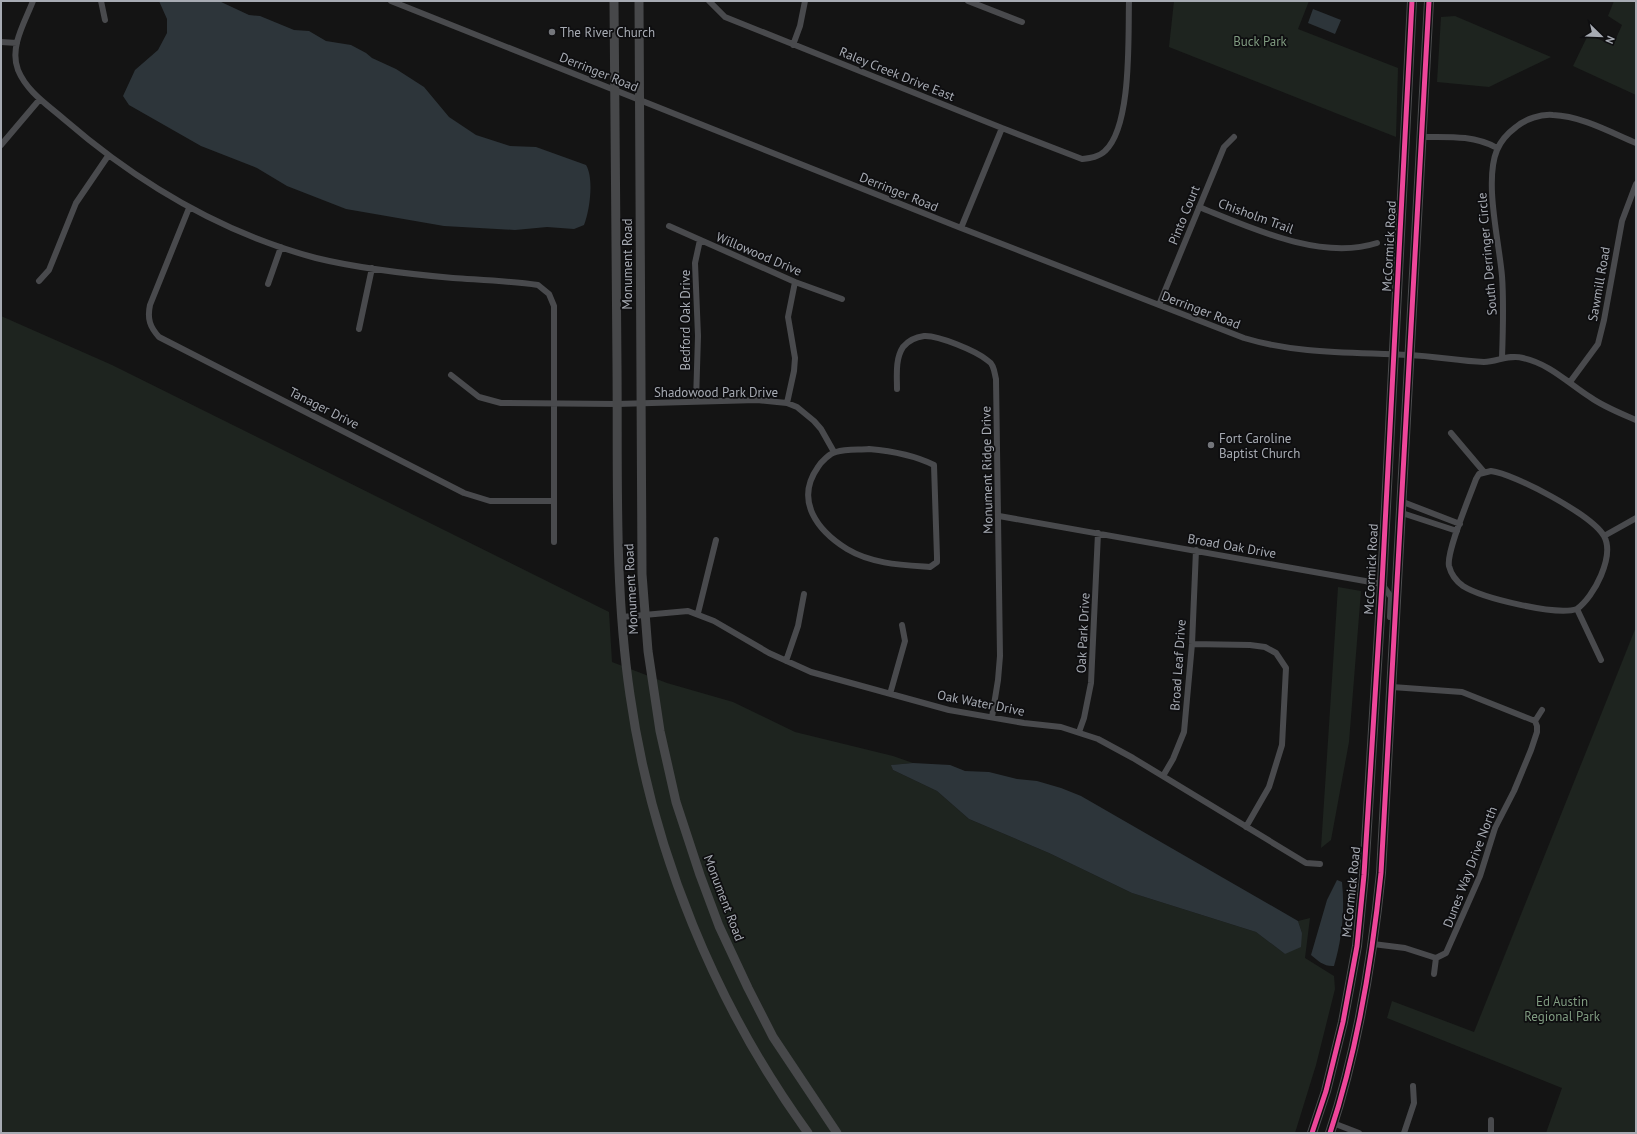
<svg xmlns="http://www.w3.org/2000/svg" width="1637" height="1134" viewBox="0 0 1637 1134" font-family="'PT Sans',sans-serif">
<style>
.green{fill:#1e241f}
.water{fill:#2d353a}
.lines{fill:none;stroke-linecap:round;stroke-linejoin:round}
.minor{stroke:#494a4d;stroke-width:6}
.secondary{stroke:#47484a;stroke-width:9}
.primary{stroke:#4b4c4e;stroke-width:10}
.cycleway-casing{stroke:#0e0e10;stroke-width:8}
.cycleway{stroke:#ed469a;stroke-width:5}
.poi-dot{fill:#74767b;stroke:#0e0e10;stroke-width:1.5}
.labels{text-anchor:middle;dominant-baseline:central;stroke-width:3.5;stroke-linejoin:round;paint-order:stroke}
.poi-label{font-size:13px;fill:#a7abb3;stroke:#0e0e10;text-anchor:start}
.park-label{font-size:13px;fill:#809c81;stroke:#0e0e10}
.street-label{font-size:13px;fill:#a7abb3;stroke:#0e0e10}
</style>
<rect width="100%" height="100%" fill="#141414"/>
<!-- green -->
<path class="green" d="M1174 1H1309L1298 29 1398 68 1396 137 1169 47Z
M1614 1H1636V95L1573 66 1588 35 1613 45 1622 25 1608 16Z
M1455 16 1551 57 1489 87 1437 82 1441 17Z
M1 316 112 365 609 612 612 662 667 683 733 702 795 732 893 756 913 763 892 765 893 770 937 791 969 819 1049 853 1132 893 1256 932 1285 954 1302 933 1298 921 1310 918 1305 958 1334 976 1335 989 1316 1065 1295 1133H1Z
M1338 587 1361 591 1349 742 1331 840 1321 848Z
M1636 627V1133H1546L1562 1088 1387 1018 1392 1001 1474 1032Z"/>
<!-- water -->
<path class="water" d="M159 1H219L249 15 260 16 294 30 309 31 326 41 351 45 366 53 372 58 396 69 424 87 449 117 476 135 510 146 536 147 586 165C594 178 590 210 584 225L574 229 547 227 515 230 444 226 346 209 287 186 257 168 201 146 129 105 123 96 135 70 158 50 167 33V19Z
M1313 9 1341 20 1335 34 1308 23Z
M913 763 950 765 965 771 989 772 1017 779 1037 781 1061 788 1081 796 1298 921 1302 933 1301 947 1285 954 1256 932 1132 893 1049 853 969 819 937 791 893 770 891 765Z
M1337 880 1342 882C1345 910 1342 939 1334 966 1325 967 1318 961 1311 955L1327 900Z"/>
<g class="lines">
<!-- minor -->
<path class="minor" d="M33 1C25 22 9 47 18 70 27 92 48 105 65 120 138 183 222 233 316 258 361 269 408 274 453 278 482 280 510 281 538 285L549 294 554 306V542
M101 1 105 20
M391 1 961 228 1244 338C1297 354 1353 352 1409 355 1434 356 1459 361 1484 362 1497 362 1509 354 1523 358 1550 364 1568 383 1590 397 1604 407 1620 413 1636 420
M709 1 725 17 1002 128 1082 159C1090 158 1099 157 1105 151 1132 126 1128 37 1129 1
M968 1 1022 22
M1 42 17 43
M793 45 800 26 805 1
M1422 137C1448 137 1474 135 1497 148
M1 145 40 99
M1199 207C1251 228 1321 261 1377 243
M189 208 150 305C147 319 150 327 159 337L464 493 490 501H554
M669 226 795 282 842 299
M961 228 1002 128
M39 281 49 270 76 203 108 156
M268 284 281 247
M1159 305 1224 147 1234 137
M359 329 372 268
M1502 358C1503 330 1504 303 1502 276 1499 241 1484 181 1497 150 1501 140 1508 133 1516 127 1526 119 1540 114 1553 115 1581 116 1610 132 1636 143
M451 375 479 397 501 403 617 404 757 400 787 403 797 407 814 421 821 429 834 452
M1570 382 1598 344 1604 320 1622 221 1636 184
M897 389C897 376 895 359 903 347 908 341 916 337 924 336 938 335 976 351 987 360 994 364 994 371 996 379L1000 656 998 680 992 717
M696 401 698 336 695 263 700 240
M787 403 794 371 795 358 788 317 795 282
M1451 433 1484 472
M869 449C892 451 914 455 934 465L937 557V562L930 567C902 565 872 564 847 549 818 531 794 501 818 467 821 462 830 453 836 452 846 449 859 450 869 449Z
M1491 471C1515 474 1592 515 1604 536 1615 556 1594 597 1577 609 1556 616 1482 598 1463 586 1456 581 1451 574 1449 566 1446 552 1470 496 1476 479L1479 474Z
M1403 502 1460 524
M1402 513 1457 531
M999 516 1382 584 1391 597 1390 617
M1604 536 1636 518
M1577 609 1601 660
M698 613 716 540
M622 617 688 611 714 621 769 653 811 672 949 710 1024 723 1061 727 1098 739 1133 758 1306 863 1320 864
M1192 644 1250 645 1265 647 1276 653 1286 668 1282 745 1269 787 1246 827
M786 661 798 626 804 594
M1392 687 1462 692 1535 721
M890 694 905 641 902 625
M1535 721 1542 710
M1079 732 1084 718 1091 683 1098 533
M1163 776 1173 759 1184 732 1192 644 1196 550
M1373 944 1405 948 1436 958 1446 953 1480 876 1495 828 1514 791 1531 750 1537 732V726L1535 721
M1434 974 1436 958
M1333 1123 1359 1133
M1404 1133 1414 1103 1413 1086
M1491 1133V1120"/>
<!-- secondary -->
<path class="secondary" d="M614 1C615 123 616 244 617 366 618 476 614 586 630 695 652 851 716 1006 808 1133
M639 1 642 574 648 651 660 731 676 802 700 875 719 926 748 988 773 1037 837 1133"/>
<!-- primary -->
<path class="primary" d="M1312 1133 1326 1091 1343 1022 1357 946 1364 875 1382 584 1412 1
M1330 1133C1358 1049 1372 961 1381 873L1429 1"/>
<!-- cycleway casing -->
<g class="cycleway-casing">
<path id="cycleway" d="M1312 1133 1326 1091 1343 1022 1357 946 1364 875 1382 584 1412 1
M1330 1133C1358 1049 1372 961 1381 873L1429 1"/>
</g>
<!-- cycleway -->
<use href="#cycleway" class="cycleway"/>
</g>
<!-- markers -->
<g class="poi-dot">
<circle cx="552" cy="32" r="4"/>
<circle cx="1211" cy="445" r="4"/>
</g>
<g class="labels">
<!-- poi labels -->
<g class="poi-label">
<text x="560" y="32">The River Church</text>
<text x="1219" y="438">Fort Caroline<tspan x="1219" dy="15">Baptist Church</tspan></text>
</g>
<!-- park labels -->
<g class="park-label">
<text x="1260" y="41">Buck Park</text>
<text x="1562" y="1001">Ed Austin<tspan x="1562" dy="15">Regional Park</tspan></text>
</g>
<!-- street labels -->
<g class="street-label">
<text transform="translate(599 72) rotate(22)">Derringer Road</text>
<text transform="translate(897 74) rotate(22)">Raley Creek Drive East</text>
<text transform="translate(899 192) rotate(22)">Derringer Road</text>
<text transform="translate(1184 215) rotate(-68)">Pinto Court</text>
<text transform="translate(1256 216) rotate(20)">Chisholm Trail</text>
<text transform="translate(1389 246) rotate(-87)">McCormick Road</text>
<text transform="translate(759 254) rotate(23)">Willowood Drive</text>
<text transform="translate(1487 254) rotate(-95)">South Derringer Circle</text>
<text transform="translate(627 264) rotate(-90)">Monument Road</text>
<text transform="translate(1599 284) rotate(-80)">Sawmill Road</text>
<text transform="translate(1201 310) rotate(21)">Derringer Road</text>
<text transform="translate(685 320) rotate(-90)">Bedford Oak Drive</text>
<text x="716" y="392">Shadowood Park Drive</text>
<text transform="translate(324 408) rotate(27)">Tanager Drive</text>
<text transform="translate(987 470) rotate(-91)">Monument Ridge Drive</text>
<text transform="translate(1232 546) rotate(10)">Broad Oak Drive</text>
<text transform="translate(1371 569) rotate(-87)">McCormick Road</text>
<text transform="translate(631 589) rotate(-93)">Monument Road</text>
<text transform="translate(1083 633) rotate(-87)">Oak Park Drive</text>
<text transform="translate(1178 665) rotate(-86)">Broad Leaf Drive</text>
<text transform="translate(981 703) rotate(11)">Oak Water Drive</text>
<text transform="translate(1470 867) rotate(-69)">Dunes Way Drive North</text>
<text transform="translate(1351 892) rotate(-84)">McCormick Road</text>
<text transform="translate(724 898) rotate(69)">Monument Road</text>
</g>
</g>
<!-- border -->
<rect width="1637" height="1134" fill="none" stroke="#a7abb3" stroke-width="4"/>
<!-- north arrow -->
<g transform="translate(1601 36) rotate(113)" stroke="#0e0e10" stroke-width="3" paint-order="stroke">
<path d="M0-3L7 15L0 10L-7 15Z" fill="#a7abb3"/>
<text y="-6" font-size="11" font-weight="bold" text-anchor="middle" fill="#a7abb3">N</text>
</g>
</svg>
